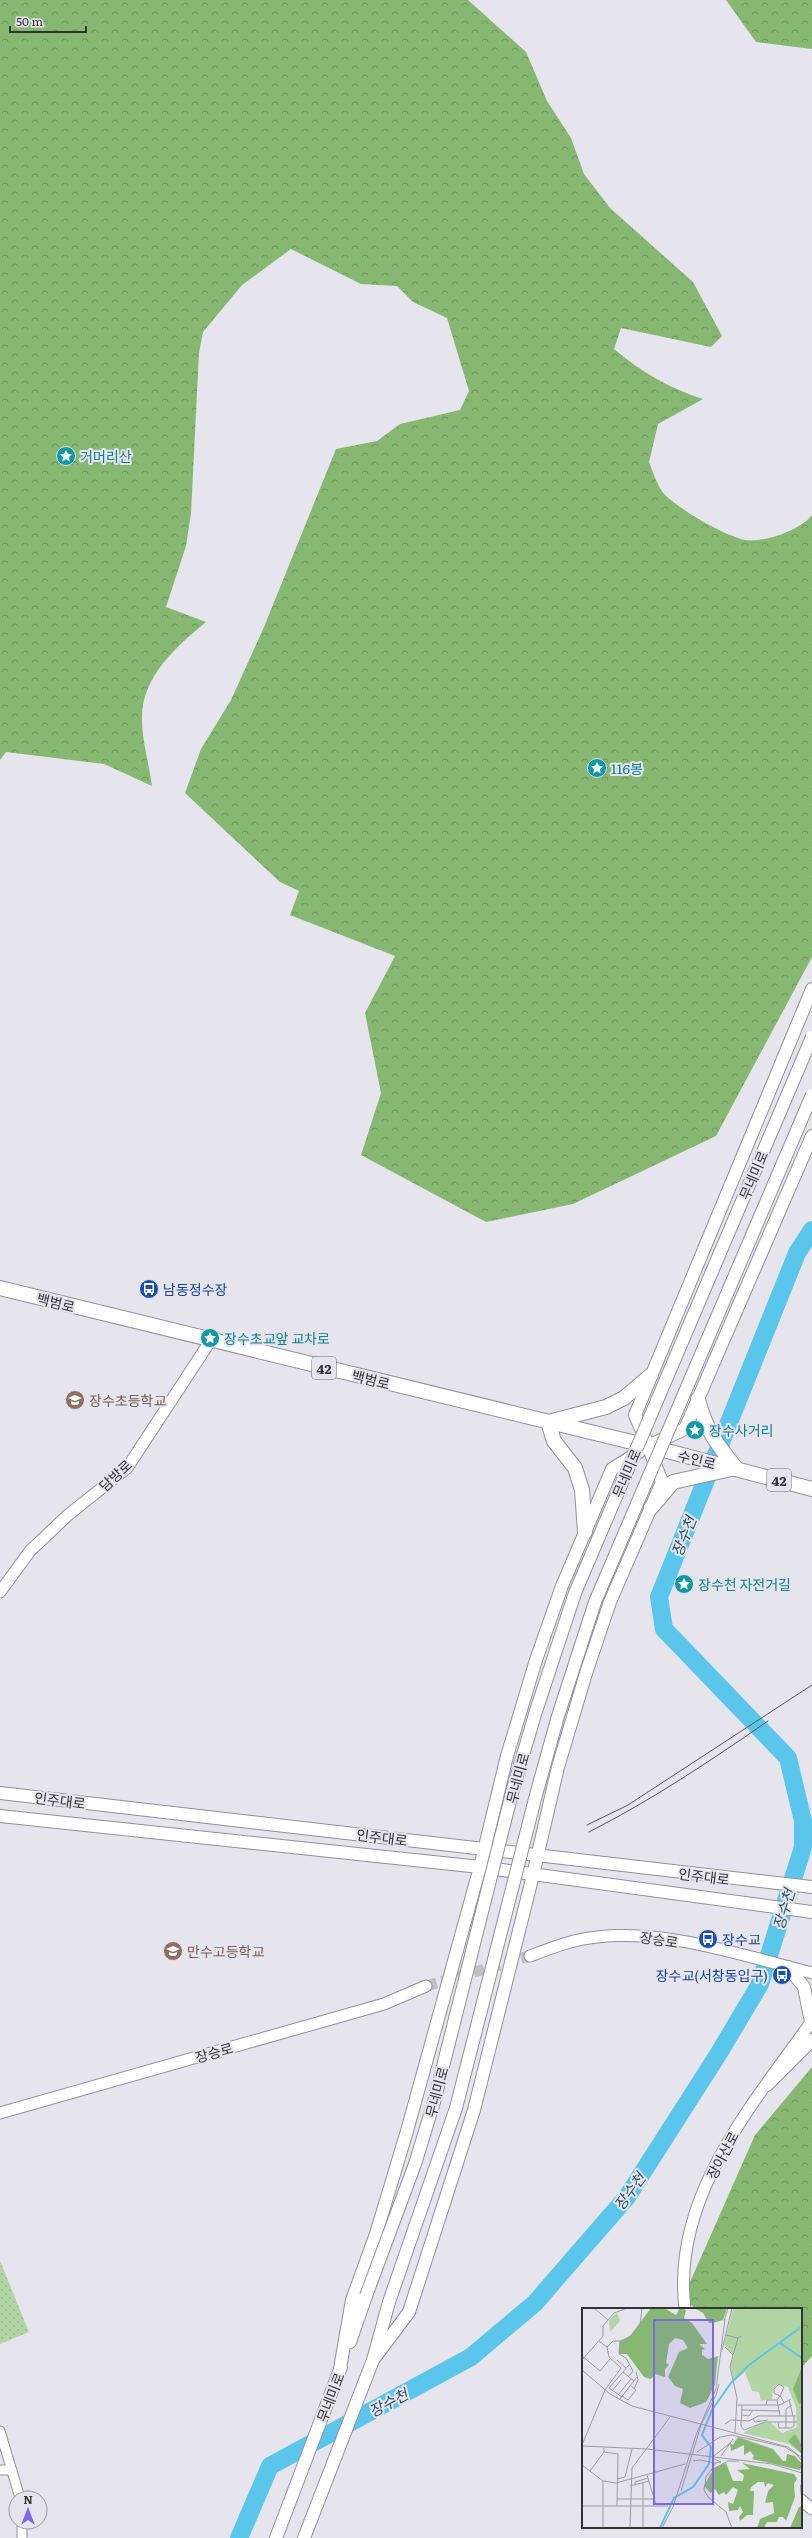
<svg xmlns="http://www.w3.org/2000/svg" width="812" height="2538" viewBox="0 0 812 2538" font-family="Literata,'Noto Sans KR',serif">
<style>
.grass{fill:url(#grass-dots)}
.forest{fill:url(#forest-crowns)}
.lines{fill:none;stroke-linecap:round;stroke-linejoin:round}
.river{stroke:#5bc6ec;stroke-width:18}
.tertiary-tunnel{stroke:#c2c0c7;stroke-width:11;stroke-dasharray:11 5.5;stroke-linecap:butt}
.minor-casing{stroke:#929097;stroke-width:11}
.tertiary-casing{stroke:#929097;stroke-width:13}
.secondary-casing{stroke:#929097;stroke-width:14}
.primary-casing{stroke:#929097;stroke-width:16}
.minor{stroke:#fff;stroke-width:9}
.tertiary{stroke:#fff;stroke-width:11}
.secondary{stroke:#fff;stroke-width:12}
.primary{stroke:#fff;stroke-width:14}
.tram{stroke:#59585c;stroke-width:1}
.secondary-bridge-casing{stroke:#929097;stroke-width:14;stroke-linecap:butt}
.secondary-bridge{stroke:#fff;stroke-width:12}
.labels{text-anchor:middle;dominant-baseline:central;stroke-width:4;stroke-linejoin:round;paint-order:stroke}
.shield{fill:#e6e4ec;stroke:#68676b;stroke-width:1}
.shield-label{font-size:13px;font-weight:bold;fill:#323134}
.culture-label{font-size:14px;fill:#0d838f;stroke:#e6e4ec;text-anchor:start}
.street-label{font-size:14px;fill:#323134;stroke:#e6e4ec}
.transit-label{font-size:14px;fill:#164399;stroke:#e6e4ec;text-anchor:start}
.education-label{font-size:14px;fill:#785e54;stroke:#e6e4ec;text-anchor:start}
.water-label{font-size:15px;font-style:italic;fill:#255263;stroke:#e6e4ec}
.inset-river{fill:none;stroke:#5bc6ec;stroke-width:2}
.inset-road{fill:none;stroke:#9e9ca2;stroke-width:1}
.view{fill:#7f68e3;fill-opacity:0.15;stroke:#7f68e3;stroke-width:2}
.inset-edge{fill:none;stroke:#323134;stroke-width:2}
</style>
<defs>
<pattern id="grass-dots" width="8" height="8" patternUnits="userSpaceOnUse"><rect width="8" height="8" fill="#b2d5a4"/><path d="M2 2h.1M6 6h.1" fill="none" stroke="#9ab78e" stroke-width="1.8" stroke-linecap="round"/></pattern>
<pattern id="forest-crowns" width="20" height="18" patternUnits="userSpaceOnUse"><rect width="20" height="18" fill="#86b872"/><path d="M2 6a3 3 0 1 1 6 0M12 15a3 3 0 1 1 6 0" fill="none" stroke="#6e965e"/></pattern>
</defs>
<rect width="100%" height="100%" fill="#e6e4ec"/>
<!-- grass -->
<path class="grass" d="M0 2261 29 2332 0 2344Z"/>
<!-- forest -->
<path class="forest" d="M0 0H468L526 52 547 101 571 138 584 174 610 208 693 282 722 336 711 347 621 328 614 349C641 372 669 388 703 399L658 424 649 462C653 472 658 488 665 495 682 511 723 535 745 540 764 543 801 530 812 515V957L716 1136 573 1204 486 1222 361 1155 381 1093 365 1013 395 956 290 915 299 891 280 882 185 793 201 749 231 700 264 627 336 449 377 441 400 424 460 410 469 391 447 318 413 302 397 286 361 284 291 249 242 285 203 332 199 353 191 513 186 546 166 607 206 622C177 646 141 677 142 719 142 741 149 764 152 786L104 764 6 752 0 760Z
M726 0H812V49L756 42Z
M812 2067V2356L801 2368V2309H696L683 2298 755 2135Z"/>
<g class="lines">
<!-- river -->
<path class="river" d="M239 2538 270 2466 471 2357 535 2303 627 2197 719 2053 760 1984 803 1847V1821L788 1758 664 1629 659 1597 797 1253 812 1230"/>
<!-- tertiary-tunnel -->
<path class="tertiary-tunnel" d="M426 1986 530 1956"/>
<!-- minor casing -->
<g class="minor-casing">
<path id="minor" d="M0 2431 20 2498
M0 2470H12
M22 2522V2538"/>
</g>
<!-- tertiary casing -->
<g class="tertiary-casing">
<path id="tertiary" d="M0 1592 30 1551 68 1515 127 1468 211 1340
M530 1956C551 1948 574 1939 597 1937 667 1929 744 1956 812 1973
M0 2113 384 2004 426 1986
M685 2309C671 2198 752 2105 812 2021
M801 2500 812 2509"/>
</g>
<!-- secondary casing -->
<g class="secondary-casing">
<path id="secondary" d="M646 1440 635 1415 812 989
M0 1793 812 1887
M0 1816 480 1867 812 1912
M788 1967 804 1987 811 2022
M767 2085 812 2040
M350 2342 366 2296
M373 2360 409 2312 474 2110 533 1875 558 1767 587 1670 610 1602 662 1482 648 1446 685 1429 812 1136
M339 2374 352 2300 376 2234 407 2131 480 1867 507 1756 536 1660 562 1586 612 1469 639 1452
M276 2538 341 2367
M304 2538 373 2360 389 2302"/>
</g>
<!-- primary casing -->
<g class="primary-casing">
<path id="primary" d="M0 1288 648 1446 812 1489
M698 1399C704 1427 718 1446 736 1468
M651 1508 673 1482 731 1469
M585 1532 582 1490 575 1468 554 1441 548 1422 606 1407 624 1398 651 1375"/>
</g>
<!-- minor -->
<use href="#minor" class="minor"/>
<!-- tertiary -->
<use href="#tertiary" class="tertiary"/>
<!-- secondary -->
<use href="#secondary" class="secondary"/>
<!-- primary -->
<use href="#primary" class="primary"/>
<!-- tram -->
<path class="tram" d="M587 1825 628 1805 812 1685
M589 1832C652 1800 710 1761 768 1721"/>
<!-- secondary-bridge casing -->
<g class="secondary-bridge-casing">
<path id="secondary-bridge" d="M366 2296 415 2164 434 2102 513 1789 536 1711 575 1593 812 1037
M389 2302 456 2108 536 1795 558 1716 595 1602 812 1095"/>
</g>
<!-- secondary-bridge -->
<use href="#secondary-bridge" class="secondary-bridge"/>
</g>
<!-- icons -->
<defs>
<g id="sight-disc" transform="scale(1)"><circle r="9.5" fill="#0f9aa8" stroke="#e6e4ec"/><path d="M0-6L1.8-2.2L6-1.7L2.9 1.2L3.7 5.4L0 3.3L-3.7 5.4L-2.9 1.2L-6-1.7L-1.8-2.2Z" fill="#fff"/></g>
<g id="bus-disc" transform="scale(1)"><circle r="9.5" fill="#1a4fb4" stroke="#e6e4ec"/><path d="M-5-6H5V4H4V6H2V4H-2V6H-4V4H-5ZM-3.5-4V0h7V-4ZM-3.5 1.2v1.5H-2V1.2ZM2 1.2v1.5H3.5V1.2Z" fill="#fff"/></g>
<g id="school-disc" transform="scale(1)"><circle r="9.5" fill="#8d6e63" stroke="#e6e4ec"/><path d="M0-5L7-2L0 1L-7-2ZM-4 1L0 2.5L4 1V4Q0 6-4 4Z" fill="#fff"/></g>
</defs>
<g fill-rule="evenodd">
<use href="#sight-disc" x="66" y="456"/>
<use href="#sight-disc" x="597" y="768"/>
<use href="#bus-disc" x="149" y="1289"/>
<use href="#sight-disc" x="210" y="1338"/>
<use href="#school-disc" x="75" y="1400"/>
<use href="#sight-disc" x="695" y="1430"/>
<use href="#sight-disc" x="684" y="1584"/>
<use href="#bus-disc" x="708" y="1939"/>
<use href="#school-disc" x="173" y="1951"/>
<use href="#bus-disc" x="782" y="1975"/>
</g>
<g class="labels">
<!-- shield labels -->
<g class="shield">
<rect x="312" y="1357" width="24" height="22" rx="3"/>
<rect x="767" y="1469" width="24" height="22" rx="3"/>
</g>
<g class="shield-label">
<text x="324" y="1368">42</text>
<text x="779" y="1480">42</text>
</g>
<!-- culture labels -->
<g class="culture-label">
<text x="80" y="456">거머리산</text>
<text x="611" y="768">116봉</text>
<text x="224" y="1338">장수초교앞 교차로</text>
<text x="709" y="1430">장수사거리</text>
<text x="698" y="1584">장수천 자전거길</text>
</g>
<!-- street labels -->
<g class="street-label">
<text transform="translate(753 1175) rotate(-67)">무네미로</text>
<text transform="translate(56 1302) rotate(14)">백범로</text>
<text transform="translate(371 1379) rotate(14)">백범로</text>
<text transform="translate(697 1459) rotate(14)">수인로</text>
<text transform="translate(626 1473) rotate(-67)">무네미로</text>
<text transform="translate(115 1475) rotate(-43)">담방로</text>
<text transform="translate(517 1778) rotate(-75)">무네미로</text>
<text transform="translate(60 1800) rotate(7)">인주대로</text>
<text transform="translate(382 1837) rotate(7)">인주대로</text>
<text transform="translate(704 1876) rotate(7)">인주대로</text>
<text transform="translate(659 1939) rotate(9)">장승로</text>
<text transform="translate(214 2052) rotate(-16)">장승로</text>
<text transform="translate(436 2092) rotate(-75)">무네미로</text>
<text transform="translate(722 2155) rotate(-62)">장아산로</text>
<text transform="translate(330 2397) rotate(-69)">무네미로</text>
</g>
<!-- transit labels -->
<g class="transit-label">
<text x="163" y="1289">남동정수장</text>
<text x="722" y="1939">장수교</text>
<text x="768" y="1975" text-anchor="end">장수교(서창동입구)</text>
</g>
<!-- education labels -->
<g class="education-label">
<text x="89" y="1400">장수초등학교</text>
<text x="187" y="1951">만수고등학교</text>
</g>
<!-- water labels -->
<g class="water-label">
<text transform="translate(683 1536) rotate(-68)">장수천</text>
<text transform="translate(783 1909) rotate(-73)">장수천</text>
<text transform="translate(629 2191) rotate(-54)">장수천</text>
<text transform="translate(388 2402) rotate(-28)">장수천</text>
</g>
</g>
<!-- overview -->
<g transform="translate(582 2308)">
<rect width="220" height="220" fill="#e6e4ec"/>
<path d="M151 0H220V146L207 136 161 125 179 115 188 114 200 125 215 119 214 99 206 79 196 76 191 81 190 91 179 93 177 84 170 83 163 64 152 73 148 58 152 47 142 37ZM35 5 38 13 28 24 27 12Z" fill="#b2d5a4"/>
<path d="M69 0H82L94 7 98 0 104 2 102 10 110 15 125 36H117L123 41 120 42V47L126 51 136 48 133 77 124 94 108 100 98 95 101 81 93 78 86 69 97 44 106 40 101 32 93 30 87 36 84 55 87 57 83 61V69L73 66 69 71 62 69 45 46H37L38 33 48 28ZM112 0H145L141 12 131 15H127L121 5ZM220 59V95L217 96 211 81ZM213 126 220 138V146L206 133ZM156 129 191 141 201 153H204L205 146 213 148 220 156 218 162 170 151 172 148 168 143 162 147V137L149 143 148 135 151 137ZM144 155 151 173H161L162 167 155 162 168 161 160 155 212 166 215 171 212 176 213 189 204 213 201 209H197L195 214H185L182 220H175L178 211 192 205 191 194 183 195 186 183 192 177 186 175 183 179 182 174H176L169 179 168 183H172L171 207H165L158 213 157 209 161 204 158 198 156 202 147 203 146 194 151 196 156 182 151 179 144 187 142 184 137 187 133 181 129 185 122 178 132 160ZM220 174V220H208L217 199 220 198 218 178Z" fill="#86b872"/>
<path d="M195 40 211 45 204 59 207 78 200 76 197 63 192 58 168 64 166 61Z" fill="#b2d5a4"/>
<path d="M209 12 215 18 194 34 182 16Z" fill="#b2d5a4"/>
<path d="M166.5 35a5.5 5.5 0 1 1 11 0a5.5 5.5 0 1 1-11 0Z" fill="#b2d5a4"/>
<path class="inset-river" d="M198 35 220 50M78 220 92 190 111 179 127 156 129 139 120 127 130 102 149 75 167 57 218 20"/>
<path class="inset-road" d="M12 0 26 12M142 13 146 0M144 27 156 30 159 28M17 33 25 39 27 49 39 60 23 82M38 33 37 46 44 50 51 63 46 69M25 39 31 33H39L49 28 58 17 60 0M143 39 151 47 148 59 155 90 153 125M140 42 150 0M151 47 156 30M0 48 18 63 28 51M0 52 21 28V18L26 12 32 5 45 0M35 52 44 60M0 62 28 86 50 98 206 139 220 150M41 64 52 73M27 80 47 57M27 80 40 89M52 81 56 72 54 64M30 83 39 72M36 87 49 71M40 88 46 92 54 82 49 78M37 92 55 69M195 92 198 88 202 79 197 76 192 81V85L198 88 199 89 202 95M207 92 211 108M155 97H198L209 91M160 97 159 118 162 122 183 114H215M184 97 185 92H195L198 108M160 102 198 103M160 107 167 108 171 102M171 111 173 114 186 112M196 114 197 120H209L212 118V108M143 116 149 112 167 113 176 108H214M204 120V101L210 97M0 137 23 82M0 138 65 141 190 156 220 165M22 144 36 146 35 198M115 144 138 129 150 127 203 139 214 146 220 153M132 148 148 135M139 148 151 131M130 150 139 154 133 155M111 153 118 152 133 155M134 155 124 169 122 182 126 189 144 204 150 220M0 157 21 173 34 175 103 156M8 163 22 144V140M128 163 146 153H157M65 167 74 197M35 171 43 169 50 141M61 175V220M53 177V174L66 170M48 178 67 173M99 183 119 117 134 87 137 76M35 191H73M0 198H86M21 220V173M48 220 50 160 88 109M80 220 91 199 114 127 134 81 143 11"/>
<path class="view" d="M72 12H131V196H72Z"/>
<rect width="220" height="220" class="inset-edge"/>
</g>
<!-- north arrow -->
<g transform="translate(28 2510)"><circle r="19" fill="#e6e4ec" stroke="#9e9ca2"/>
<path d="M0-3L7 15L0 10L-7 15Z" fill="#7f68e3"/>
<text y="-6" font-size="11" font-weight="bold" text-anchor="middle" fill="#323134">N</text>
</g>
<!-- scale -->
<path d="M10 26v6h76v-6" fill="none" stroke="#323134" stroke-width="2"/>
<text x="16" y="26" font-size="12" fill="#323134" stroke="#e6e4ec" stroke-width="3" paint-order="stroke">50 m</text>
</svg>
